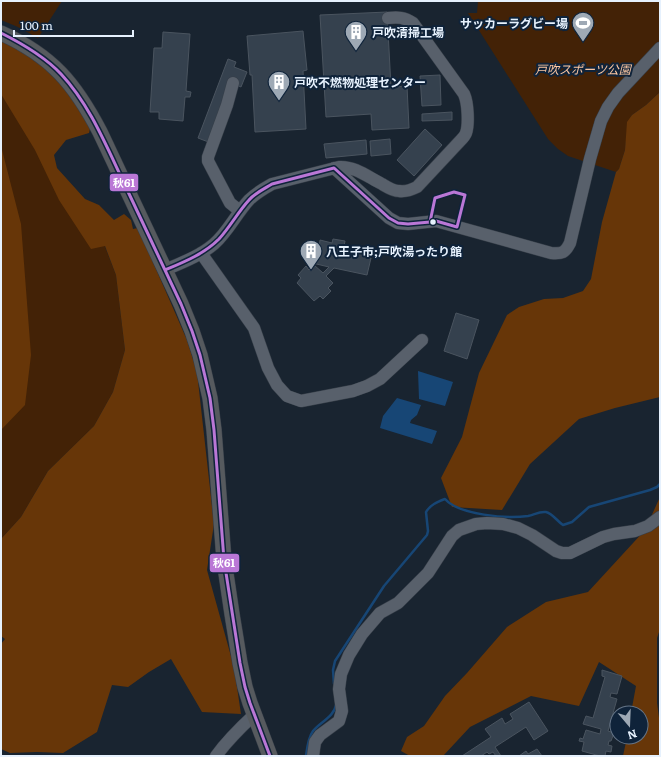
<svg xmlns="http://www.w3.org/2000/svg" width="661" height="757" viewBox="0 0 661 757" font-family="Literata,'Noto Sans JP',serif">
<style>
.green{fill:#432206}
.forest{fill:#673608}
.water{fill:#174675}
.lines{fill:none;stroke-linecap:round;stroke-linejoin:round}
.stream{stroke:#174675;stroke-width:2.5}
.building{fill:#35414e;stroke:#4a545f}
.minor-casing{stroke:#373f49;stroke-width:13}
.major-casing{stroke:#373f49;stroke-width:16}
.minor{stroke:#58606b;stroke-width:12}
.major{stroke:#565a5e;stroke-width:15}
.bus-1-casing{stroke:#0f233a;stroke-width:6}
.bus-1{stroke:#ba77d6;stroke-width:3}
.bus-dot{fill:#e6f1fd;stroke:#0f233a;stroke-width:1.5}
.labels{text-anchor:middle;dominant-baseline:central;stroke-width:4;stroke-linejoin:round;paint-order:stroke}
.poi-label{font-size:12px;font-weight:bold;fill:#e6f1fd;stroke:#0f233a;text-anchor:start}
.park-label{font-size:12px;font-style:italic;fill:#fcc7a2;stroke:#0f233a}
.line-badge{stroke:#0f233a;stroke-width:1.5}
.badge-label{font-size:11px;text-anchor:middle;font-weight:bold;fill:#fff}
</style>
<rect width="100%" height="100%" fill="#192430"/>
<!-- green -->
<path class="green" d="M1 1H62L38 38 18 27 1 20Z
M478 1H660V92L646 105 632 115 628 122 625 150 619 169 616 172 568 156 558 149 548 139 468 13H477Z
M1 81 102 239 116 275 125 350 113 392 94 426 48 471 21 517 1 539Z"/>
<!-- forest -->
<path class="forest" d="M1 39 43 62 92 120 89 133 66 140 54 155 57 168 85 199 99 205 114 220 124 214 131 220 133 229 138 228 187 340 197 372 214 524 207 570 234 667 241 714 202 712 171 659 149 672 128 687 112 685 97 732 63 753 37 752 10 753 1 749V644L5 639 1 636V539L21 517 48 471 94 426 113 392 125 350 116 275 105 246 91 249 59 200 35 150 1 94Z
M660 92V397L615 408 579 419 530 464 502 510 452 507 441 478 462 437 479 373 507 315 519 307 544 299 563 298 583 291 591 279 602 222 616 172 619 169 625 150 627 122 632 115 646 105Z
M1 146 21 224 31 355 25 405 1 430Z
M660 497V629L657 638V703L660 725V756H623L627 737H641V713H631L636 686 599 662 579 706 531 696 470 727 443 756H410L401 751 407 737 424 726 445 696 467 673 507 627 546 602 588 592 645 530Z"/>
<!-- water -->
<path class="water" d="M418 371 453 382 445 406 419 399Z
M397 398 421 405 417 415 411 420 410 423 437 431 432 444 380 428 383 416Z"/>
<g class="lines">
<!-- stream -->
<path class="stream" d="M334 684 333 670 335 661 384 586 427 535 428 531 426 512C430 505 437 502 445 499 459 515 507 519 528 516 534 515 539 511 546 512 552 513 557 521 563 525L572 522 589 507 650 490 657 487 660 484
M306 756C307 748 308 738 313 731 320 722 334 717 336 705"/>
</g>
<!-- building -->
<path class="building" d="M387 12 391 87 407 86 409 128 372 130 371 114 326 117 320 15Z
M303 31 307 70 303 71 306 129 255 132 252 75H250L247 36Z
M163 32 190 34 186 91 191 92 190 97H185L183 121 159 119V112H150L154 48H162Z
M228 59 236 62 234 67 247 72 241 87 230 82 211 143 198 138Z
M440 75 441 105 422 106 420 76Z
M452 112V120L422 121V114Z
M425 129 442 145 414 176 397 160Z
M390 139 391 154 371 156 370 141Z
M366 140 367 154 326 158 324 144Z
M333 239 345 241 344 246 364 250 362 256 371 258 367 275 334 268 326 276 333 283 328 288 331 291 323 299 320 296 314 301 297 283 301 278 298 275 306 266 309 270 314 265 323 273 329 267 308 262 311 248 319 249 320 240 332 243Z
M456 313 479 320 467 359 444 351Z
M602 670 622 676 617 694 611 693 610 697 617 699 608 731 614 733 611 741H609L608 745 612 746 611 752 606 751 605 756H600L582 751 584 742 579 741 580 738 583 739 586 730 600 734 601 729 583 724 586 716 593 718 605 677 602 676Z
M529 702 548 731 534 740 526 727 495 747 501 756H496L493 752 489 754 487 752 481 756H462L491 737 485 729 502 718 505 724 513 719 510 714Z
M537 749 542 756H519L526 751 528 754Z"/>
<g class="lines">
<!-- minor casing -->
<g class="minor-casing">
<path id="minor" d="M233 83 227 105 208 157V161L230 203 240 211
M334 168 389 218 398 223 408 224 436 221 551 253C562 254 565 253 570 243L590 159 601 121 608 107 618 93 660 48
M201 253 254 328 268 368 277 385 287 396 301 401 353 391 367 386 380 379 422 340
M165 270C181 263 200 256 214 244 228 232 236 214 249 200 255 194 263 189 272 184L339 167C355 166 368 177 382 184 387 187 393 191 399 191 405 192 411 190 417 187L460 141C462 139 465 136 466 133 469 124 468 103 464 94L413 23C404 17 398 17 388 18
M216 756C227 741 240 728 254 715
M313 756 315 742 320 735 339 721 342 711 339 689 341 674 349 655 362 634 380 613 398 603 428 573 452 536 459 530 476 524 487 523 503 524 518 528 532 535 556 551 562 553H570L603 537 614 534 635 531 648 526 660 517"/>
</g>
<!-- major casing -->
<g class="major-casing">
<path id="major" d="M1 33C52 56 75 84 100 132L181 304 192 331 200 355 210 398 214 430 224 560 232 614 240 663 245 687 250 703 270 756"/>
</g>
<!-- minor -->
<use href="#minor" class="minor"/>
<!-- major -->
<use href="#major" class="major"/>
<!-- bus-1 casing -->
<g class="bus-1-casing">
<path id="bus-1" d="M1 33C23 44 44 56 61 74 89 104 105 143 123 181 142 222 162 263 181 304L192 331 200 355 210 398 214 430 224 560 240 663 245 687 250 703 270 756
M454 192 465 195 457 227 436 221 430 222 435 198Z
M165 270C184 262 204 254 219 239 230 227 238 212 249 200 255 193 264 189 272 184L334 168 389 218 398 223 408 224 430 222"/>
</g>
<!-- bus-1 -->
<use href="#bus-1" class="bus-1"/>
</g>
<!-- icons -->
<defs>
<g id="stadium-pin" transform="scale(1.15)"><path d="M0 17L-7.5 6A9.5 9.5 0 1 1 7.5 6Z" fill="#9ea9b5" stroke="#0f233a"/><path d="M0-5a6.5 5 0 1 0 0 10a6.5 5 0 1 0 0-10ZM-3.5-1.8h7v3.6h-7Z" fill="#fff"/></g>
<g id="building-pin" transform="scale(1.15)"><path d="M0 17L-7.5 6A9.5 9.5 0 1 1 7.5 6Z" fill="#9ea9b5" stroke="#0f233a"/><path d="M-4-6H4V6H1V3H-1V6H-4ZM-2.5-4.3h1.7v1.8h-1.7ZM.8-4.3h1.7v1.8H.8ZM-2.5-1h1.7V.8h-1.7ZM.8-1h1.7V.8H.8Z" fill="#fff"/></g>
</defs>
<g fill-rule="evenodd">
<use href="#stadium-pin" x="583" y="23"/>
<use href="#building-pin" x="356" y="32"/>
<use href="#building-pin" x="279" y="82"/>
<use href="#building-pin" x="311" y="251"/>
</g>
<!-- markers -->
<circle class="bus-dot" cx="433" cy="222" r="3.5"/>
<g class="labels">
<!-- poi labels -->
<g class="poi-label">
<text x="568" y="23" text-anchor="end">サッカーラグビー場</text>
<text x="372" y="32">戸吹清掃工場</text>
<text x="294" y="82">戸吹不燃物処理センター</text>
<text x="326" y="251">八王子市;戸吹湯ったり館</text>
</g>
<!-- park labels -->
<g class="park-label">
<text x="583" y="69">戸吹スポーツ公園</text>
</g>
</g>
<g class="line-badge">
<rect x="109" y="173" width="30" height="19" rx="4" fill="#ba77d6"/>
<rect x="209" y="553" width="31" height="20" rx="4" fill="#ba77d6"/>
</g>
<g class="badge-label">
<text x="124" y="187">秋61</text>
<text x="224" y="567">秋61</text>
</g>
<!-- border -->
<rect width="661" height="757" fill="none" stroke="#e6f1fd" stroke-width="4"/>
<!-- north arrow -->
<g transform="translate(629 725) rotate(161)"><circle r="19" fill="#0f233a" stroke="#657588"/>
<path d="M0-3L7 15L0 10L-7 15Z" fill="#9ea9b5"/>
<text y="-6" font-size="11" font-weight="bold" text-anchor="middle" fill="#e6f1fd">N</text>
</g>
<!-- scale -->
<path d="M14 30v6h119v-6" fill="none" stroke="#e6f1fd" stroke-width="2"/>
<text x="20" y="30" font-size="12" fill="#e6f1fd" stroke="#0f233a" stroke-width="3" paint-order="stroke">100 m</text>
</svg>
